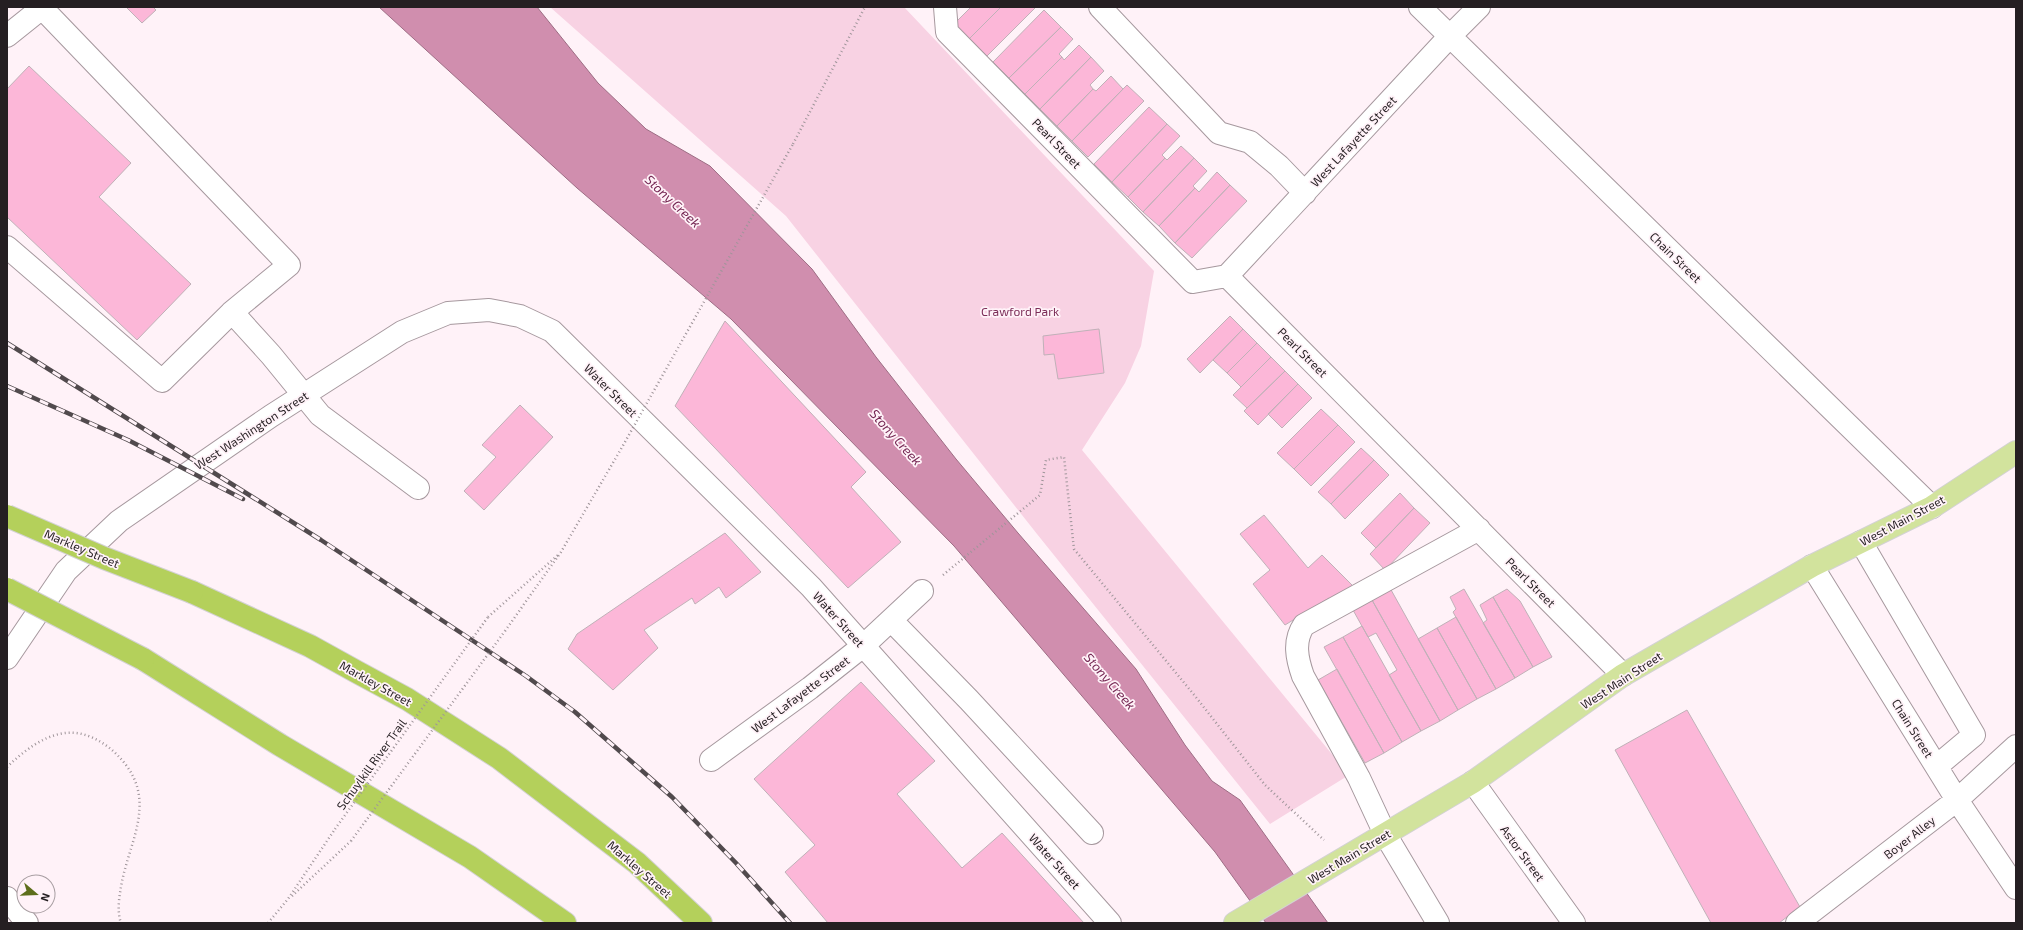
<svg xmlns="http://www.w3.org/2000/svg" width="2023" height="930" viewBox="0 0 2023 930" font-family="'Exo 2',sans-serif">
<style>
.green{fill:#f8d2e3}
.water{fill:#d08eae;stroke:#9d6d84}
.building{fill:#fcb7d8;stroke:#c0b1b8}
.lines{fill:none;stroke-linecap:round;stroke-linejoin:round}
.minor-casing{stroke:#a6989e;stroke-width:24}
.major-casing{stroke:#d3d2d3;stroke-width:24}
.highway-casing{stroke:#d3d2d3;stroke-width:24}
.path{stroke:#9f959a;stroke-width:2.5;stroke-dasharray:1 3;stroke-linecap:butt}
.minor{stroke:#fff;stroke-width:22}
.major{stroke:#d2e39d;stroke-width:22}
.highway{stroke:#b4d05b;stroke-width:22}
.rail-casing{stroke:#514a4d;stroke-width:4.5}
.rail{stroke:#fff2f8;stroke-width:3;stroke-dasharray:9;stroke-linecap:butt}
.highway-bridge-casing{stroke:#d3d2d3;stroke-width:24;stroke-linecap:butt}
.path-bridge{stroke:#9f959a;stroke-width:2.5;stroke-dasharray:1 3;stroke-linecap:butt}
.highway-bridge{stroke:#b4d05b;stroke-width:22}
.labels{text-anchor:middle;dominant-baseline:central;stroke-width:3.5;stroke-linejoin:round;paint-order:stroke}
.street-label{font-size:12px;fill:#251f22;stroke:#fff2f8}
.park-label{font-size:12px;fill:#7c2d58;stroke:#fff2f8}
.water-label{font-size:13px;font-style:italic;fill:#762854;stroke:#fff2f8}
</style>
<rect width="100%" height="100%" fill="#fff2f8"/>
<!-- green -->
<path class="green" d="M550 7H904L1154 271 1141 346 1125 383 1082 450 1349 775 1270 824 1037 534 786 216Z"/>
<!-- water -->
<path class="water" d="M379 7H537L598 83 646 129 710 166 812 269 876 357 956 459 1018 533 1136 669 1185 745 1212 781 1240 800 1328 923H1266L1215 852 954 546 731 319 577 188Z"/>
<!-- building -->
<path class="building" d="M126 7H153L156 10 142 23Z
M971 7H1001L969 39 954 24Z
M1001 7H1036L987 56 969 39Z
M1044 10 1061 27 1009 78 993 62Z
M1061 27 1073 39 1059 54 1062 57 1025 94 1009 78Z
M1079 45 1091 57 1040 109 1025 94 1062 57 1064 60Z
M1091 57 1104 71 1090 85 1093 89 1057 126 1040 109Z
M29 66 131 163 99 197 191 284 137 340 7 217V89Z
M1111 76 1123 89 1072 141 1057 126 1093 89 1096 91Z
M1127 85 1144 101 1088 157 1072 141Z
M1149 107 1167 124 1112 182 1094 164Z
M1167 124 1180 136 1162 155 1165 158 1128 197 1112 182Z
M1181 146 1194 158 1143 212 1128 197 1165 158 1167 160Z
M1194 158 1207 171 1193 186 1195 188 1159 226 1143 212Z
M1217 172 1230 185 1175 243 1159 226 1195 188 1199 192Z
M1230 185 1247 201 1192 258 1175 243Z
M1230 316 1243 329 1200 373 1187 359Z
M725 321 866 472 851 487 901 542 848 588 675 406Z
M1099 329 1104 373 1058 379 1054 354 1044 355 1043 336Z
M1243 329 1257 343 1227 373 1213 360Z
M1257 343 1271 357 1241 387 1227 373Z
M1271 357 1285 371 1247 408 1233 395Z
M1285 371 1298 384 1258 425 1244 411Z
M1298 384 1312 398 1282 428 1268 414Z
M520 405 553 437 484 510 464 491 496 457 482 445Z
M1321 409 1338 425 1294 469 1277 453Z
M1338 425 1355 442 1311 486 1294 469Z
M1361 448 1374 460 1331 504 1318 492Z
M1374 460 1389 475 1345 519 1331 504Z
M1400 493 1414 508 1376 548 1361 533Z
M1414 508 1430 523 1385 570 1370 554Z
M1264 515 1308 568 1322 555 1356 589 1331 600 1329 598 1285 625 1253 584 1270 570 1240 534Z
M725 533 761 572 726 598 719 587 695 604 692 598 644 630 658 648 613 690 568 649 577 634Z
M1390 588 1458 710 1440 721 1372 600Z
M1464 589 1515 678 1496 689 1453 612 1456 609 1450 597Z
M1507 589 1520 601 1552 657 1533 667 1493 597Z
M1493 597 1533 667 1515 678 1483 623 1487 620 1480 605Z
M1372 600 1440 721 1421 731 1389 675 1397 670 1376 633 1368 637 1353 610Z
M1456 617 1496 689 1477 699 1437 628Z
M1362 626 1421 731 1402 742 1343 637Z
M1437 628 1477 699 1458 710 1418 639Z
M1343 637 1402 742 1384 753 1324 647Z
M1337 669 1384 753 1365 763 1318 680Z
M861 682 935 761 897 794 962 868 1002 833 1084 923H828L785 872 815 845 754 779Z
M1687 710 1800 907 1779 923H1711L1615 750Z"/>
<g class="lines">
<!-- minor casing -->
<g class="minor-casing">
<path id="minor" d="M945 7 947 32 1193 282 1227 276
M1100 7 1219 133 1250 142 1279 166 1305 193
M1420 7 1932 507
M7 36 42 8 289 265 232 312 162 381 7 247
M1227 276 1623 675
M1227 276 1450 36 1479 7
M232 312 271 355 320 415 418 488
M1861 542 1974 735 1937 766
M1812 566 1957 800 2016 888
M891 620 969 700 1092 833
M7 658 66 571 119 521 271 416 402 332 448 313 489 310 520 316 552 331 811 587 1110 923
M711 760 810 688 863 646 922 591
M1473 782 1574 923
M7 898 27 923
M1438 923 1385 834 1359 778 1303 676C1297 659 1293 641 1304 625L1479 529
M1797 923 1957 800 2016 746"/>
</g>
<!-- major casing -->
<g class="major-casing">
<path id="major" d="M1235 923 1473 782 1623 675 1812 566 1932 507 2016 452"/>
</g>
<!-- highway casing -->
<g class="highway-casing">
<path id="highway" d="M192 592 310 646 357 672 407 699 499 758 637 863 701 923
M143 659 280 745 470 857 565 923"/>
</g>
<!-- path -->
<path class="path" d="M793 144 865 7
M943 575 1040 495 1046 460 1064 457 1074 549 1195 696 1265 785 1324 840
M488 617 558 555
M505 631 561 552 621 449
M7 767C29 746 59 723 91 737 105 743 116 752 126 765 156 805 128 844 121 887 119 898 117 912 121 923
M292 896 351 841
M268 923 288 899 335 829"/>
<!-- minor -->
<use href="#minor" class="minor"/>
<!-- major -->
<use href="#major" class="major"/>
<!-- highway -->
<use href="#highway" class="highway"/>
<!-- rail casing -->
<g class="rail-casing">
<path id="rail" d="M7 343 321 540 526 676 575 712 672 797 736 863 790 923
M7 386 128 440 243 499"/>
</g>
<!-- rail -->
<use href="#rail" class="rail"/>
<!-- highway-bridge casing -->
<g class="highway-bridge-casing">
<path id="highway-bridge" d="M7 516 104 558 192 592
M7 589 143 659"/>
</g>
<!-- path-bridge -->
<path class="path-bridge" d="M621 449 793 144
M335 829 488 617
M351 841 505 631"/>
<!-- highway-bridge -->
<use href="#highway-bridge" class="highway-bridge"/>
</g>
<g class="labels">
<!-- street labels -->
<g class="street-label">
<text transform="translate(1353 141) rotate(-47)">West Lafayette Street</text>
<text transform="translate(1057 143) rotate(46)">Pearl Street</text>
<text transform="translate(1676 257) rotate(44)">Chain Street</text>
<text transform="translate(1303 352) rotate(45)">Pearl Street</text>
<text transform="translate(611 390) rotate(45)">Water Street</text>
<text transform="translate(251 430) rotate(-33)">West Washington Street</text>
<text transform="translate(1902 520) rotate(-28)">West Main Street</text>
<text transform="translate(82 548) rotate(23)">Markley Street</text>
<text transform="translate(1531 582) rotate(45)">Pearl Street</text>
<text transform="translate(839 619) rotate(48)">Water Street</text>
<text transform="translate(1621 680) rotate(-33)">West Main Street</text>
<text transform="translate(376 683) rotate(29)">Markley Street</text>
<text transform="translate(800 694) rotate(-37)">West Lafayette Street</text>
<text transform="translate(1913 728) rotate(58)">Chain Street</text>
<text transform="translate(371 764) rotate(-54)">Schuylkill River Trail</text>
<text transform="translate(1909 837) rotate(-38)">Boyer Alley</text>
<text transform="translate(1523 853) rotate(54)">Astor Street</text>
<text transform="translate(1349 856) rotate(-31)">West Main Street</text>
<text transform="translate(1055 861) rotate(48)">Water Street</text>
<text transform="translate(640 869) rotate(41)">Markley Street</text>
</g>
<!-- park labels -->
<g class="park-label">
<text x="1020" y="311">Crawford Park</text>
</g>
<!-- water labels -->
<g class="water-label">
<text transform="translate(673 201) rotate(43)">Stony Creek</text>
<text transform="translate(896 437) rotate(48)">Stony Creek</text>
<text transform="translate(1110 681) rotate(49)">Stony Creek</text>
</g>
</g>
<!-- border -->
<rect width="2023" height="930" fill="none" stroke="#251f22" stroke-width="16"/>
<!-- north arrow -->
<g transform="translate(36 894) rotate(109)"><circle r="19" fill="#fff2f8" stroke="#a89ea2"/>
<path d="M0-3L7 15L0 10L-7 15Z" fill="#5d6e1b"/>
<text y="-6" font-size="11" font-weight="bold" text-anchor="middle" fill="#251f22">N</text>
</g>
</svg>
